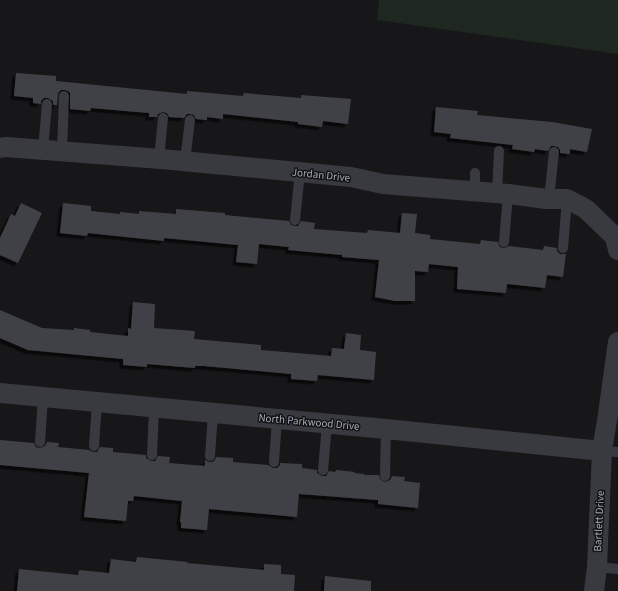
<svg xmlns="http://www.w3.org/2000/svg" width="618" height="591" viewBox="0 0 618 591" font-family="'Source Sans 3',sans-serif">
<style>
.green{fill:#1e2720}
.building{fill:#414146;filter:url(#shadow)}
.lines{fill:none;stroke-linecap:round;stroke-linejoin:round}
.service{stroke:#393a40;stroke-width:10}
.minor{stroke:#393a40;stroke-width:20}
.labels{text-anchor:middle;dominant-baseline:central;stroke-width:3;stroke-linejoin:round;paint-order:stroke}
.street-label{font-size:11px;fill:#a8acba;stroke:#121214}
</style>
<defs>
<filter id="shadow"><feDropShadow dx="-3.5" dy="3.5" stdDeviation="0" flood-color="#0009"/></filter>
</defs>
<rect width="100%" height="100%" fill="#171719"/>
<!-- green -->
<path class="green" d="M379 0H618V54L377 20Z"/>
<!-- building -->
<path class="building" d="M16 73 56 76V81L187 94V91L243 96 244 93 301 98V95L351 99 348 124 323 121 322 127 298 124V122L223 114V119L207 117V120L196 119 194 115 190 114H187L184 118 169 117 167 113 163 112 158 114 157 117H149V113L114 110 91 108 90 111 70 109V93L68 91 65 90H61L58 93 57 105H53V101L48 98H44L41 101V104L33 103V98L14 96Z
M436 107 478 111 477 115 552 122 592 129 587 152 570 149V154L560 153V150L558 147 554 146H551L548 151 535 149 534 152 512 149 513 145 450 138 451 134 434 132Z
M21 203 42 213 18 263 0 255V238L11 214 15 216Z
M63 203 91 206V211L120 214V212L139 214V211L176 214V209L225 213V215L289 221 291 225 295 226H298L301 221 315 223 314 229 367 233 368 230 400 233 402 213 417 214 415 233 430 235V239L480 244 481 240 498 242 500 247 504 248 509 246 543 250 544 246 557 248V251L560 254H566L563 277 547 275 545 288 507 284 506 293 457 289 458 267 429 264 428 272 415 271V301H395L375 297 379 260 342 257V255L288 250 289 247 259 244 257 264 236 262 238 245 164 238V241L88 233 87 236 60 233Z
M133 302 155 304 154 328 195 331 194 339 261 345V350L331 356 332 348 344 349 346 333 361 335 360 350 376 352 374 380 318 375 317 381 291 379V374L204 366H195V368L147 364V367L123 365V359L28 350 0 338V310L42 328 74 330V328L90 330V332L128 336V328L131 329Z
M0 440 34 443 36 447 40 448 45 446 47 442 59 443 58 447 89 450 93 452H97L100 447 113 448V452L146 455V458L151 461H155L158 456 170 457 169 463 205 466V460L209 462H212L215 460 216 457 233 458V462L268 465 273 468H277L280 465V463L302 464V468L317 470V473L322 476H326L329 471 335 472 336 470 355 472 354 473 364 474V475H379L380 479 384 482 388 481 391 479 392 476 405 477 404 481 420 483 418 508 378 504V500L299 494 297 517 209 509 207 530 181 528V522H180L182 501 134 496 133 501H128L126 521 84 517 89 473 0 465Z
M137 557 188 562 187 563 264 570V564L281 565V574L295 575 294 591H17L19 569 78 575 79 570 109 573 111 559 136 562Z
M325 576 371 581V591H324Z"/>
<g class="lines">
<!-- service -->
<path class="service" d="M43 150 47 104
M62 151 64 96
M159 159 163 118
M185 161 190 120
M475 191V173
M497 193 499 151
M549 199 554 152
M295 220 300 172
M504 242 508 194
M563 248 567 199
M40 442 43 397
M94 446 97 402
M602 451 618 452
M152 455 154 408
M210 456 213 413
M274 462 277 419
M323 470 327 424
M385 476 386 429
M597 567 618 569"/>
<!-- minor -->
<path class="minor" d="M0 148 6 147 161 159 351 177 383 184 508 194 546 199H567L586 209 615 237 618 250
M0 393 386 429 602 451
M594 591 597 567 602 451 608 414 618 342"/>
</g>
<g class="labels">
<!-- street labels -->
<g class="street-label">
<text transform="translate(321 175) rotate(6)">Jordan Drive</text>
<text transform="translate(309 422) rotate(5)">North Parkwood Drive</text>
<text transform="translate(599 521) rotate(-87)">Bartlett Drive</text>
</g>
</g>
</svg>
